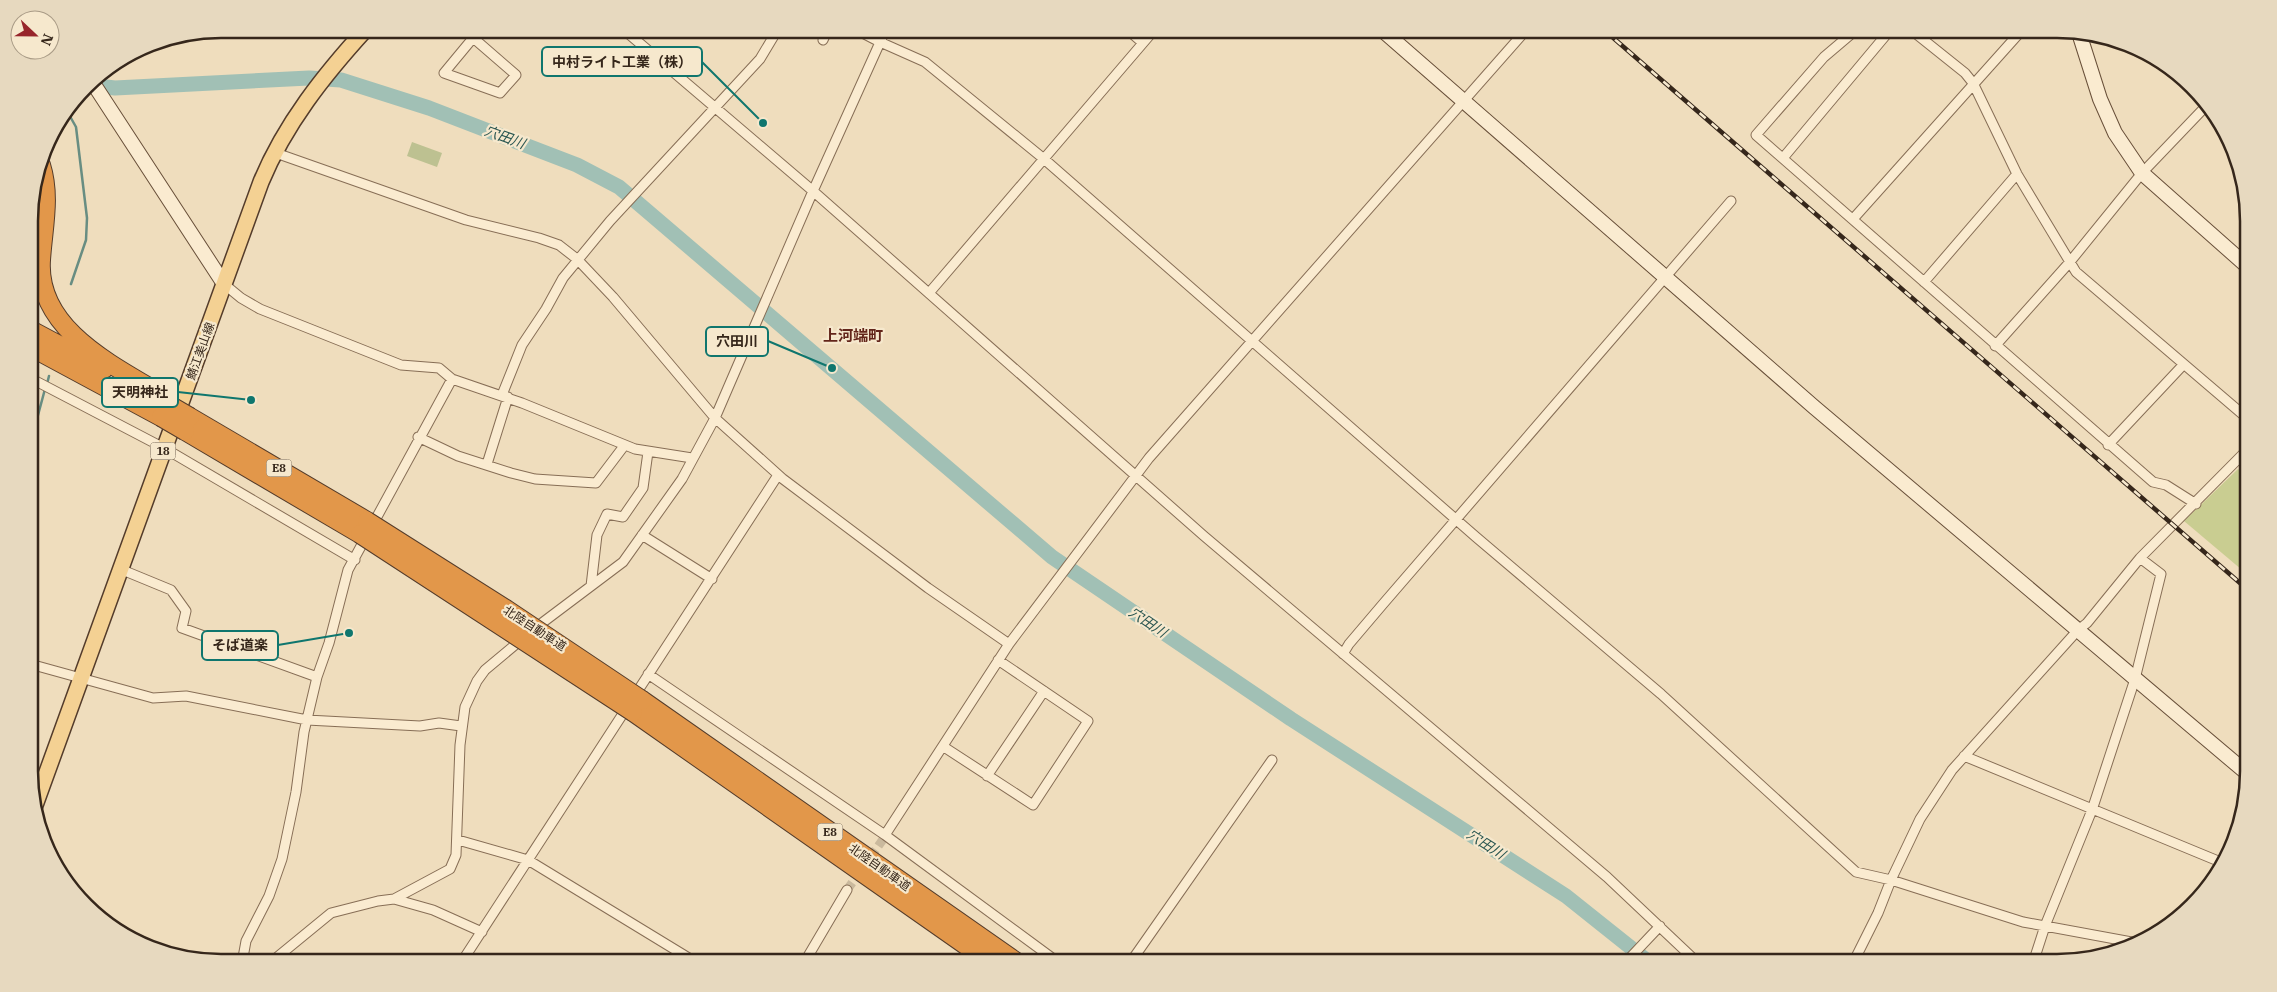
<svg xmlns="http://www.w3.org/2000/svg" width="2277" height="992" viewBox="0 0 2277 992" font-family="'IBM Plex Serif','Noto Sans JP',serif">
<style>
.green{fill:#c9cd91}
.cemetery{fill:#bdc191}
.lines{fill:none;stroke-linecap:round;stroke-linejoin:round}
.stream{stroke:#688d82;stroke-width:2.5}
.river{stroke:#a1c0b5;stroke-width:15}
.street-tunnel{stroke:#cab99d;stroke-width:9;stroke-dasharray:9 4.5;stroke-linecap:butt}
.street-casing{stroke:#876e56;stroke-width:11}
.secondary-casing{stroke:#684f39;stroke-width:16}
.primary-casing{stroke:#543c2b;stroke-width:18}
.highway-casing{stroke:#543c2b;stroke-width:20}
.street{stroke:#faebd0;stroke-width:9}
.secondary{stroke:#faebd0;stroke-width:14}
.primary{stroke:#f4d193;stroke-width:15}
.highway{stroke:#e2974a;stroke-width:18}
.rail-casing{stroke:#36271b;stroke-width:4.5}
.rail{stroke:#f6e8cd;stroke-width:2.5;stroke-dasharray:8;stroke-linecap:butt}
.highway-bridge-casing{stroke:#543c2b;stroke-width:20;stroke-linecap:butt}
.highway-bridge{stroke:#e2974a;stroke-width:18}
.labels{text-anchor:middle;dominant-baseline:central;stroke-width:4.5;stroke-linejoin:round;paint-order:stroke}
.shield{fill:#f6e8cd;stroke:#706150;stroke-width:1}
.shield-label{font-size:11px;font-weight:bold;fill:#36271b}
.street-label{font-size:12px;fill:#36271b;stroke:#f6e8cd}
.water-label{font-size:14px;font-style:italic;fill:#2a5651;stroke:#f6e8cd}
.quarter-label{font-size:15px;font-weight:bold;fill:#63251a;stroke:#f6e8cd}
.rim{fill:none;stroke:#36271b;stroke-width:2.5}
.leader{fill:none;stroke:#0f766e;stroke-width:2}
.callout-dot{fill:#0f766e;stroke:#f6e8cd;stroke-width:2}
.callout{fill:#f6e8cd;stroke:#0f766e;stroke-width:2}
.callout-label{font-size:14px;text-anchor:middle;font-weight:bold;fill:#36271b}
</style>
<rect width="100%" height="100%" fill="#efddbd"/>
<!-- green -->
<path class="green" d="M2238 469 2247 478 2248 575 2184 521Z"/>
<!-- cemetery -->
<path class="cemetery" d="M412 142 442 153 437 167 407 156Z"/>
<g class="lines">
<!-- stream -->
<path class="stream" d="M67 111 76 127 87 218 86 240 71 284
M47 384 49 376
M30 445 45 389"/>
<!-- river -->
<path class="river" d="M88 85 115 88 309 78 341 80 429 108 577 165 619 187 1052 557 1291 719 1566 896 1650 963"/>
<!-- street-tunnel -->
<path class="street-tunnel" d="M847 890 889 831"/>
<!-- street casing -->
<g class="street-casing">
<path id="street" d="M463 29 516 75 500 93 444 73 473 38
M623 29 813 191 1204 536 1607 877 1698 963
M855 29 880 42 925 62 1044 159 1476 537 1661 694 1856 872 1891 880 2023 922 2137 943
M1127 29 1143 43
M1857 29 1824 57 1756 135 2153 482 2166 485 2196 504
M1910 29 1965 73 1973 83 2017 174 2076 272 2247 418
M823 40 828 29
M273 152 466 220 539 238 559 245 577 259 613 297 715 418 783 479 928 588 1009 644
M1783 158 1891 29
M1853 219 2023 29
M1924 282 2017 174
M224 284 241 298 260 309 401 365 439 368 452 379 522 403 635 449 692 458
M929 293 1155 29
M1995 346 2069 263 2142 173 2208 104
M30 378 164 448 355 560
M502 395 522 345 546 309 563 278 610 221 760 59 778 29
M418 437 458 456 511 473 535 479 596 483 624 446
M2108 445 2184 364
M487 464 508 397
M642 535 712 579
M120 569 171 590 186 611 182 628 317 677
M591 586 597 535 607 514 623 517 643 488 648 452
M534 629 623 562 682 479 715 418 813 191 886 29
M1343 654 1349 644 1383 604 1731 201
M30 664 153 698 186 696 307 720 420 726 439 723 461 726
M648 674 885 835 1059 963
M944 747 1033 805 1088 721 998 660
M1964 756 2223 863
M987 776 1044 691
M885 835 1009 644 1149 458 1527 29
M458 840 528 860 697 963
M394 899 433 910 482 932
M242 963 246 941 269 896 282 859 296 792 304 732 317 677 329 643 348 570 452 379
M270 963 331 913 378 901 394 899 450 869 456 855 460 745 465 707 477 681 485 670 522 639
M461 963 778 475
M804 963 847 890
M1130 963 1272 760
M1625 963 1660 926
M1853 963 1878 913 1891 880 1920 819 1952 770 2078 630 2087 623 2140 558 2247 450
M2033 963 2045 926 2092 810 2135 679 2161 574 2140 558"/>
</g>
<!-- secondary casing -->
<g class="secondary-casing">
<path id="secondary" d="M1381 29 1814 407 2248 774
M2079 33 2100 99 2115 133 2142 173 2247 266
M91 80 224 284"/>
</g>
<!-- primary casing -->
<g class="primary-casing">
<path id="primary" d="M34 808 261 182C285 124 324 75 366 29"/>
</g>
<!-- highway casing -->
<g class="highway-casing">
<path id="highway" d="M41 165C51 197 43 228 41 260 36 331 117 367 169 399
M29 329 104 369
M29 346 161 417
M190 417 367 521
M185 431 360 534
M642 700 1018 963
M633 712 991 963"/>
</g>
<!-- street -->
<use href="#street" class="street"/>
<!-- secondary -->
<use href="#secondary" class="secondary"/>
<!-- primary -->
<use href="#primary" class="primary"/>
<!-- highway -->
<use href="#highway" class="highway"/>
<!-- rail casing -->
<g class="rail-casing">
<path id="rail" d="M1603 29 2248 590"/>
</g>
<!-- rail -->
<use href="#rail" class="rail"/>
<!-- highway-bridge casing -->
<g class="highway-bridge-casing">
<path id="highway-bridge" d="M166 403 190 417
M161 417 185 431
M367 521 506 609 642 700
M360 534 633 712"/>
</g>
<!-- highway-bridge -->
<use href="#highway-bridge" class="highway-bridge"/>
</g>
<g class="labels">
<!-- shield labels -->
<g class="shield">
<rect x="150.5" y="442.5" width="25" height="17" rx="4"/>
<rect x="266.5" y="459.5" width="25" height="17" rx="4"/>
<rect x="817.5" y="823.5" width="25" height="17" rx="4"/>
</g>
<g class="shield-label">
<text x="163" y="451">18</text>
<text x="279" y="468">E8</text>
<text x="830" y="832">E8</text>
</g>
<!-- street labels -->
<g class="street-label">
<text transform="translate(200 351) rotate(-70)">鯖江美山線</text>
<text transform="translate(535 628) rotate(33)">北陸自動車道</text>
<text transform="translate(880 867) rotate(35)">北陸自動車道</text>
</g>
<!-- water labels -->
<g class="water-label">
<text transform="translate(505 137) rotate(20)">穴田川</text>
<text transform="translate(1148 622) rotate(34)">穴田川</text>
<text transform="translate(1486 844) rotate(33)">穴田川</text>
</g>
<!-- quarter labels -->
<g class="quarter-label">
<text x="853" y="335">上河端町</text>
</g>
</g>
<!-- crop -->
<path d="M0 0H2277V992H0ZM221 38H2057A183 183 0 0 1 2240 221V771A183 183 0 0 1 2057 954H221A183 183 0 0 1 38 771V221A183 183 0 0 1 221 38Z" fill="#e7d9bf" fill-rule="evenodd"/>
<path class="rim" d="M221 38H2057A183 183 0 0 1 2240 221V771A183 183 0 0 1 2057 954H221A183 183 0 0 1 38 771V221A183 183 0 0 1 221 38Z"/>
<!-- callouts -->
<path class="leader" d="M763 123L702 62M832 368L768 341M251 400L178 392M349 633L278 645"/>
<g class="callout-dot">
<circle cx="763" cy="123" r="5"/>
<circle cx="832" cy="368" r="5"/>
<circle cx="251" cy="400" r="5"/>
<circle cx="349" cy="633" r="5"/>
</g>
<g class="callout">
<rect x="542" y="47" width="160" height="29" rx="5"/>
<rect x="706" y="327" width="62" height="29" rx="5"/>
<rect x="102" y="378" width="76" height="29" rx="5"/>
<rect x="202" y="631" width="76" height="29" rx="5"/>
</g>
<g class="callout-label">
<text x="622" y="67">中村ライト工業（株）</text>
<text x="737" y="346">穴田川</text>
<text x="140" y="397">天明神社</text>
<text x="240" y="650">そば道楽</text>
</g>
<!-- north arrow -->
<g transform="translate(35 35) rotate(112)"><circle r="24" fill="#f6e8cd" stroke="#a99b86"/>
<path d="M0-4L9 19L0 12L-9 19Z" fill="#97252b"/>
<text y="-8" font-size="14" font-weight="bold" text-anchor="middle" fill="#36271b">N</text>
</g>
</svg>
